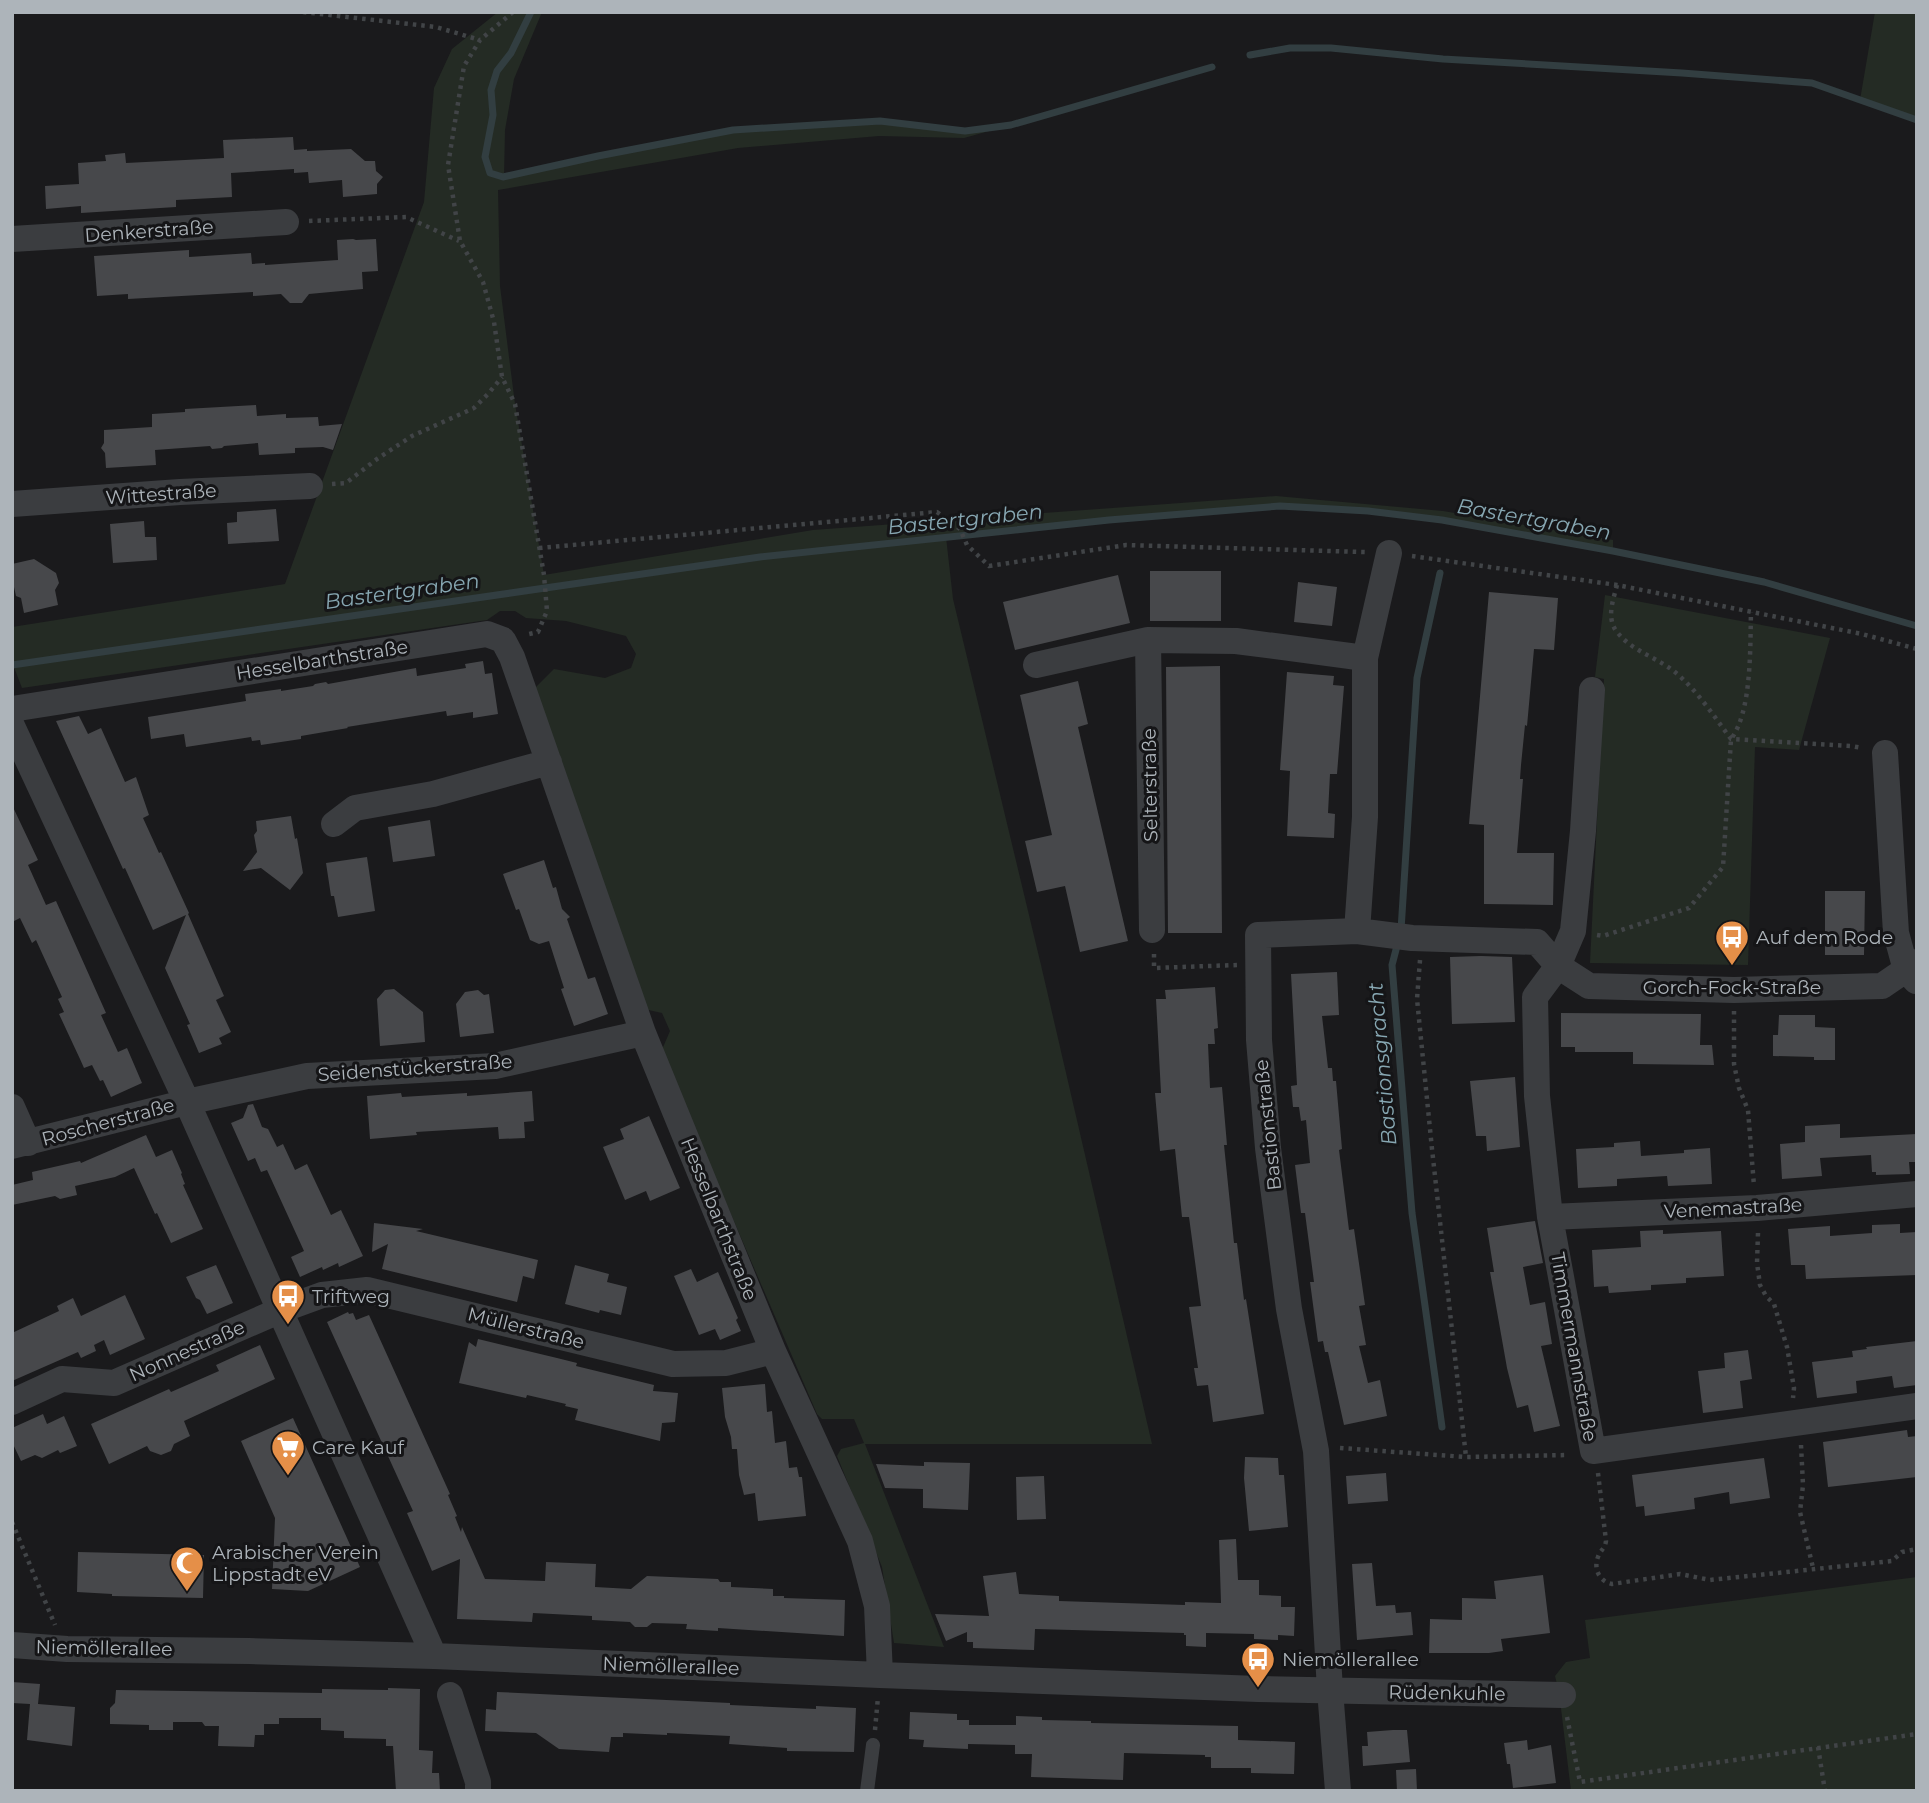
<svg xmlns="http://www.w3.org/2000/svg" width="1929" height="1803" viewBox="0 0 1929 1803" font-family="Montserrat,sans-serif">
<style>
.green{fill:#242b24}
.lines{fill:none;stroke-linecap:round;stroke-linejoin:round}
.stream{stroke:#323e41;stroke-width:7}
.building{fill:#47484b}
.path{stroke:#414447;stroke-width:4.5;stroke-dasharray:3.5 5;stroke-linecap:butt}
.service{stroke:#3b3d40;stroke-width:14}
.minor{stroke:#3b3d40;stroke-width:26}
.labels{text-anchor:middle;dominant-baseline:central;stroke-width:6;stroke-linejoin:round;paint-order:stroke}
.street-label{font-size:19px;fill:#adb4ba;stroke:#151517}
.poi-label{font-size:19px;fill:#adb4ba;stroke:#151517;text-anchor:start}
.water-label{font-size:21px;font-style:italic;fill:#87a7b2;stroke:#151517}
</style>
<rect width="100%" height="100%" fill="#1a1a1c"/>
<!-- green -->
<path class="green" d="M498 12H542L514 79 505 130 504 177 598 156 733 130 880 121 965 131 1011 125 964 138 879 136 738 148 498 190 500 286 515 404 544 575 813 530 1276 496 1443 511 1613 540V551L1442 520 1368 511 1280 506 1109 520 946 537 953 599 1041 965 1152 1444H865L944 1647 894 1643 882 1567 837 1456 841 1449 864 1443 854 1419H822L817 1414 661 1052 670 1031 662 1013 644 1009 534 689 554 669 605 678 631 668 636 654 626 636 566 621 526 618 515 611H500L487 620 22 688 12 662V627L285 584 424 202 434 88 452 49Z
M1875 12H1917V120L1860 100Z
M1605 595 1830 638 1799 750 1755 747 1748 965 1590 963 1604 679 1595 677Z
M1917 1577V1791H1571L1559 1692 1555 1676 1566 1662 1590 1658 1585 1620Z"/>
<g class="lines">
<!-- stream -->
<path class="stream" d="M531 12 511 53 497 71 491 90 493 115 485 157 490 173 503 177 598 156 733 130 880 121 965 131 1011 125 1212 67
M1250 55 1290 48H1331L1443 59 1682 73 1812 83 1917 120
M12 665 760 557 1109 520 1280 506 1368 511 1442 520 1613 551 1764 582 1917 626
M1401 930 1417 678 1440 573
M1398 942 1392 965 1412 1213 1442 1427"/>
</g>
<!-- building -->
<path class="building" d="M293 137 294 150 307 149V151L351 149 365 161H375L376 171 383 177 377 184V194L343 197 342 180 309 183 308 172 294 173V169L231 173 232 197 176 200V207L81 213V206L46 209 45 186 79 184 78 163 106 161 105 155 125 153 126 163 224 158 223 140Z
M353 239 356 240 376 239 378 271 362 272 363 289 309 294 302 303H290L281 294 253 296V292L128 299V294L97 296 94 256 189 250V257L251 253 252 264 265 263V265L338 260 337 240Z
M256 405 257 416 286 414V418L318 417 319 426 342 424 333 450 323 447 295 448V453L259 455 258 443 224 446 222 448 212 449 210 446 155 450 156 465 106 468 105 453 101 448 104 443V430L152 427V414L185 412V409Z
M276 509 279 541 228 544 227 523 237 522V512Z
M144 521 145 537H156L157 560 113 563 110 524Z
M34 559 56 573 59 583 55 590 58 605 24 613 21 598 16 596 12 578V564Z
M1150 571H1221V621H1150Z
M1118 575 1130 623 1015 650 1003 602Z
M1298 582 1337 587 1332 626 1294 622Z
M1489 592 1558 598 1554 650 1534 649 1527 726 1525 725 1521 765 1520 779H1523L1517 853H1554L1553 905 1484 904V825L1469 824Z
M483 661 485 674 492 673 498 714 473 718V712L447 716 446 711 347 727 348 728 301 736V739L261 745 260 740 252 741 251 737 186 747 184 734 151 739 148 717 246 701 245 694 281 689V691L313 686 315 684 326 682 328 684 416 668 417 676 466 668 465 664Z
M1220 666 1222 933H1168L1166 667Z
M1287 672 1334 676 1333 685 1344 686 1337 774H1330L1328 813 1335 814 1334 838 1287 836 1290 771 1280 770Z
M1078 681 1088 724 1078 727 1128 941 1080 952 1065 886 1037 892 1025 841 1052 835 1020 695Z
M79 716 88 734 101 728 125 782 136 777 149 815 143 818 159 853 161 852 189 913 188 914 224 996 216 1000 231 1032 219 1038 222 1044 199 1053 187 1025 190 1024 165 968 186 915 153 930 125 868 123 869 56 721Z
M12 805 38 860 28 865 46 905 56 901 106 1013 101 1015 118 1052 127 1048 142 1083 111 1097 103 1080 100 1081 92 1065 84 1068 80 1059 59 1014 64 1012 58 999 62 997 36 940 32 943 20 918 12 922Z
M291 816 295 839 297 838 303 873 290 890 261 868 243 871 257 852 254 835 257 831 256 821Z
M430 820 435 856 393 862 388 827Z
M367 857 375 911 338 917 334 896H331L326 863Z
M544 860 553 888 556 887 562 909 570 917 567 919 588 979 595 977 608 1014 574 1026 561 989 564 988 549 941 539 944 530 940 519 909 516 910 503 874Z
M1825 891H1865L1864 955H1825Z
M1481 956 1512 957 1515 1022 1452 1024 1450 957Z
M1337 972 1339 1015 1322 1016 1328 1068H1332L1333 1081H1336L1342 1149 1339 1150 1349 1230 1354 1229 1365 1305 1359 1306 1366 1345 1359 1346 1368 1383 1380 1380 1387 1416 1344 1425 1328 1352H1325L1323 1341 1318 1342 1310 1282H1314L1305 1213H1301L1295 1165 1310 1163 1306 1120 1301 1121 1299 1107H1293L1291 1086 1297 1085 1291 974Z
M1215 987 1218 1028 1214 1029 1215 1044H1208L1210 1088 1222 1087 1227 1145H1224L1234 1243H1237L1244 1300 1246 1299 1264 1414 1213 1422 1208 1385 1197 1386 1194 1368H1198L1189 1307 1201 1306 1189 1217H1182L1175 1149 1160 1151 1155 1093H1161L1156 999H1166L1165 990Z
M394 989 423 1012 425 1042 380 1046 377 999 385 990Z
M478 990 484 995 489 994 494 1033 460 1037 456 1004 465 992Z
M1561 1013 1701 1014 1700 1045H1712L1714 1065 1633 1064V1052H1575V1047H1561Z
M1779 1015H1815V1027L1835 1028V1060H1814V1057L1773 1056V1035H1778Z
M1515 1077 1520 1147 1487 1151 1486 1136H1476L1470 1081Z
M532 1091 534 1121 524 1122 525 1138 499 1139 498 1127 416 1132 417 1135 370 1139 367 1096 401 1093 402 1097 467 1093V1096Z
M253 1104 262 1127 268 1129 277 1147 283 1144 295 1170 307 1164 331 1215 341 1210 363 1256 339 1267 338 1263 323 1270 322 1267 300 1277 291 1257 304 1251 267 1170 261 1172 255 1158 248 1161 231 1123 243 1118 248 1105Z
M649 1116 680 1188 650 1201 646 1191 625 1200 603 1147 624 1139 620 1129Z
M1840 1124V1138L1917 1134V1162H1909L1910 1174 1876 1175V1172H1872L1871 1155 1820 1158 1822 1176 1782 1179 1780 1144 1805 1142V1126Z
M146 1135 156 1157 172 1150 182 1173 181 1174 185 1184 183 1185 203 1229 171 1243 157 1213 155 1214 134 1168 115 1177 75 1186 77 1195 60 1199 55 1196 12 1205V1185L33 1180 32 1172 80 1161 81 1163Z
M1640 1141 1641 1156 1684 1153V1150L1710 1148 1712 1184 1668 1186 1667 1176 1617 1179V1186L1578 1188 1576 1149 1614 1147V1143Z
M1535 1221 1543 1263 1523 1267 1530 1305 1545 1302 1552 1344 1541 1346 1560 1426 1534 1432 1528 1405 1517 1408 1507 1368 1490 1272H1494L1487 1228Z
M374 1223 423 1229 416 1231 538 1260 534 1279 523 1276 517 1302 382 1269 388 1244 372 1252Z
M1900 1224V1233L1917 1232V1275L1806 1279 1805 1265H1791L1788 1229 1830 1226V1236L1872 1233V1225Z
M1663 1230V1234L1721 1231 1724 1276 1686 1278V1283L1651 1285V1290L1609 1293 1608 1286 1594 1287 1592 1250 1641 1247 1640 1231Z
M216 1265 233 1303 207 1314 200 1300 196 1298 186 1277Z
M575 1265 609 1274 607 1282 627 1287 621 1315 600 1310 599 1313 565 1304Z
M691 1269 697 1282 718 1272 738 1318 736 1320 741 1331 720 1340 715 1329 699 1335 674 1276Z
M125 1295 145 1339 110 1355 104 1340 94 1345 96 1351 81 1358 78 1352 12 1381V1333L59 1311 57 1306 73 1298 81 1316Z
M348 1312 349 1314 353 1313 356 1320 369 1315 450 1494 448 1495 457 1516 455 1517 461 1532 462 1527 485 1579 545 1581 546 1562 596 1564 595 1587 631 1589 647 1576 718 1579 720 1582H731V1587L773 1589V1596H784V1598L845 1600 844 1636 718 1628V1631L686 1629 687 1624 652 1623 647 1627H635L630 1622 592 1620V1616L533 1613 532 1622 457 1619 460 1559 432 1571 424 1552 407 1513 413 1511 327 1322Z
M478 1339 557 1358 577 1363 576 1366 654 1385 653 1391 678 1393 675 1422 662 1423 660 1441 575 1420 578 1409 565 1406 566 1404 527 1395 526 1398 459 1383 469 1342 476 1347Z
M1917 1341V1385L1894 1388 1892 1376 1856 1381 1857 1393 1817 1398 1812 1362 1853 1357 1852 1351 1867 1349 1866 1347Z
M260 1345 275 1379 184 1421 190 1436 174 1444 171 1451 161 1455 150 1451 147 1446 109 1464 91 1424 169 1389 171 1392 219 1371 216 1365Z
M1748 1350 1752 1379 1740 1381 1743 1408 1703 1413 1698 1371 1725 1368 1724 1353Z
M765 1384 767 1412 772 1411 775 1443 786 1441 789 1468 797 1467 799 1477H802L806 1516 758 1521 755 1493 744 1495 739 1475 737 1449H732L731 1437 725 1417 722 1388Z
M43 1414 47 1424 64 1416 77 1446 60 1453 58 1450 42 1458 35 1455 21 1461 12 1442V1428Z
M293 1418 360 1567 308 1591 272 1589 275 1518 241 1441Z
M1907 1430 1908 1437 1917 1436V1477L1828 1487 1823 1442Z
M1245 1457 1278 1458 1279 1475H1284L1288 1527 1249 1531 1244 1478Z
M1764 1458 1770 1498 1730 1504 1729 1492 1694 1498 1695 1509 1645 1516 1644 1506 1636 1507 1632 1475Z
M924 1462 970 1463 968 1510 923 1508V1489L885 1488 876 1464 924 1466Z
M1386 1473 1388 1501 1348 1504 1346 1476Z
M1044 1476 1046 1519 1017 1520 1016 1477Z
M1236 1539 1238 1580H1259V1595L1281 1596V1607H1295L1294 1636 1278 1635V1640L1254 1639V1634L1206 1633V1647L1186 1646V1635H1184V1633L1035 1629 1034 1650 973 1648V1642H967V1632L946 1641 935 1614 989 1616 983 1576 1016 1572 1019 1594 1059 1596V1601L1185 1605V1602L1221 1603 1219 1540Z
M78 1552 204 1555 203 1598 112 1596V1594L77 1592Z
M1372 1563 1376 1606 1395 1605 1396 1613 1411 1612 1413 1635 1357 1640 1352 1564Z
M1543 1575 1550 1633 1501 1639 1503 1651 1489 1653H1429L1430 1619 1462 1620V1598L1496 1599 1494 1581Z
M12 1682 40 1684 38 1704 75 1707 72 1746 27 1740 30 1704 12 1703Z
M388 1688 420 1689 419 1750 433 1751 432 1773H439L440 1791H396L393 1746H386V1739L344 1738V1731L321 1730V1718H279V1724H264V1735H255L254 1747 218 1746 219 1726H205L202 1722H173V1730H149V1725L110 1724V1708L115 1703 116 1690 322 1693V1689L388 1690Z
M497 1692 730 1703V1705L816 1709V1706L856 1708 854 1752 787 1751V1748L729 1744 730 1736 667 1733V1735L623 1733V1737H611L609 1752 559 1749 536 1733 485 1731 486 1709 496 1710Z
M910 1712 957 1714V1720H969V1725H1016V1716L1042 1717V1720L1091 1721V1723L1238 1726V1740L1295 1742 1294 1774 1251 1773V1768H1211V1757H1205V1755L1124 1753 1123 1780 1031 1777 1032 1754H1015V1745L968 1744V1749L923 1747 924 1740 909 1739Z
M1393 1730H1407L1410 1762 1363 1766 1362 1746H1368L1367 1732Z
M1527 1740 1528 1750 1551 1745 1556 1783 1513 1788 1510 1764H1507L1504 1743Z
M1416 1769 1417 1791H1397L1396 1770Z"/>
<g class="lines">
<!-- path -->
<path class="path" d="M303 12 436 27 480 40
M513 12 480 40 464 66 448 165 460 241 483 282 494 322 502 377 515 404 544 575 547 611 538 632 525 635
M309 221 406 217 459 241
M332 484 346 483 377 459 412 436 474 408 488 394 502 377
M539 548 937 512 960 529 967 545 989 566 1126 545 1365 552
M1412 556 1617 585 1862 634 1917 649
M1617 585C1613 601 1606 618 1617 632 1631 650 1653 656 1671 669 1695 687 1713 715 1731 739L1851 746 1862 748
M1597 935 1603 936 1689 908 1723 867 1731 739C1752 711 1750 648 1751 612
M1154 954V968L1237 965
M1420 960 1417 999 1432 1149 1466 1457
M1734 1011V1064L1739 1088 1748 1110 1754 1186
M1758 1233 1757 1263 1760 1285 1766 1296 1774 1304 1787 1347 1794 1388 1793 1398
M1801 1445 1803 1485 1800 1512 1813 1568
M1340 1448 1466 1457 1569 1455
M1598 1473 1606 1541C1605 1549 1600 1550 1598 1557 1593 1569 1600 1582 1612 1584L1680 1574 1710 1580 1892 1561 1902 1552 1917 1549
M12 1522 55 1625
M1567 1717 1580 1782 1917 1734
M875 1730 878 1697
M1818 1747 1825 1791"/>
<!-- service -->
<path class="service" d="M867 1791 873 1745"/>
<!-- minor -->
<path class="minor" d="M12 239 286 222
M12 504 180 492 310 486
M1148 640 1152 930
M1036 665 1148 640 1236 641 1365 658
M1592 690 1583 831 1573 931 1558 966 1535 997 1537 1096 1550 1217 1593 1451 1917 1406
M12 709 487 634 503 640 512 657 643 1033 773 1351 860 1541 877 1606 880 1675
M12 726 187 1102 434 1656
M1885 753 1896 933 1906 970 1916 981
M334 824 355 808 433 794 549 762
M1357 931 1365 817V658L1389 553
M12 1107 28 1143
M12 1146 187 1102 307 1076 495 1066 643 1033
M1550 1217 1757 1208 1917 1194
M12 1402 62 1379 114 1383 281 1310 322 1295 367 1290 673 1364 726 1363 773 1351
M12 1645 67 1649 249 1651 434 1656 880 1675 1258 1689 1563 1695
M450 1695 478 1782V1791
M1338 1791 1330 1690 1316 1451 1289 1309 1268 1148 1259 1040 1258 935 1357 931 1412 938 1537 942 1558 966 1589 986 1734 990 1882 986 1917 962"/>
</g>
<!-- icons -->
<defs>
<g id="bus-pin" transform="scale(1.75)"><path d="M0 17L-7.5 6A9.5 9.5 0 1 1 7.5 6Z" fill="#e58f48" stroke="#151517"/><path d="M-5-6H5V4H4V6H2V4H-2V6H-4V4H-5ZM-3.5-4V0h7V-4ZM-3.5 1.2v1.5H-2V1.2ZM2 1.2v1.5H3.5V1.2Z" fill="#fff"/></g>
<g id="supermarket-pin" transform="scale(1.75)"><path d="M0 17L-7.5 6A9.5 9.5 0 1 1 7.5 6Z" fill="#e58f48" stroke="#151517"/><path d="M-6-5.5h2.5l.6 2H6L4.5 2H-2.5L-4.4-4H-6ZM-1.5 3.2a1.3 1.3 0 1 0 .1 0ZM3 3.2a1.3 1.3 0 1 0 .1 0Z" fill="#fff"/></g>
<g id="mosque-pin" transform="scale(1.75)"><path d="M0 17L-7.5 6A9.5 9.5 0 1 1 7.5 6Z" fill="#e58f48" stroke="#151517"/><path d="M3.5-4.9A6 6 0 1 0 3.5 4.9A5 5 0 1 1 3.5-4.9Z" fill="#fff"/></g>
</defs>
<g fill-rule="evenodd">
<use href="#bus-pin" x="1732" y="937"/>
<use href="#bus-pin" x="288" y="1296"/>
<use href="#supermarket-pin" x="288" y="1447"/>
<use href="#mosque-pin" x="187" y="1563"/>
<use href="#bus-pin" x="1258" y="1659"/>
</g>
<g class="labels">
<!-- street labels -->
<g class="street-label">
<text transform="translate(149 231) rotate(-4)">Denkerstraße</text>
<text transform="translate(161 494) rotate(-4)">Wittestraße</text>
<text transform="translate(322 660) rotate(-9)">Hesselbarthstraße</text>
<text transform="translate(1150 785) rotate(-91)">Selterstraße</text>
<text x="1732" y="987">Gorch-Fock-Straße</text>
<text transform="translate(415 1068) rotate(-4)">Seidenstückerstraße</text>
<text transform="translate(108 1122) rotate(-15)">Roscherstraße</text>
<text transform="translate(1268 1125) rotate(-96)">Bastionstraße</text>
<text transform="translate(1733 1208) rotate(-3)">Venemastraße</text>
<text transform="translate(719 1219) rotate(68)">Hesselbarthstraße</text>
<text transform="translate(526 1328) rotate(14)">Müllerstraße</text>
<text transform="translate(1574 1347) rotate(80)">Timmermannstraße</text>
<text transform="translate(187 1351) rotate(-24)">Nonnestraße</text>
<text transform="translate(104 1648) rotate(1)">Niemöllerallee</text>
<text transform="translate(671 1666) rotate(2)">Niemöllerallee</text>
<text transform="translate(1447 1693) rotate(1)">Rüdenkuhle</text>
</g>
<!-- poi labels -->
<g class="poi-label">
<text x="1756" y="937">Auf dem Rode</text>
<text x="312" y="1296">Triftweg</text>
<text x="312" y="1447">Care Kauf</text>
<text x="212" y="1552">Arabischer Verein<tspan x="212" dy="22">Lippstadt eV</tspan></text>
<text x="1282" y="1659">Niemöllerallee</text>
</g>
<!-- water labels -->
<g class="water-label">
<text transform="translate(965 519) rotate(-6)">Bastertgraben</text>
<text transform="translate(1534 519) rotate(10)">Bastertgraben</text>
<text transform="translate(402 591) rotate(-8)">Bastertgraben</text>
<text transform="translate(1382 1064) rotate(-95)">Bastionsgracht</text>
</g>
</g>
<!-- border -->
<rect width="1929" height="1803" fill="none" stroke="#adb4ba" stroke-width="28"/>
</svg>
